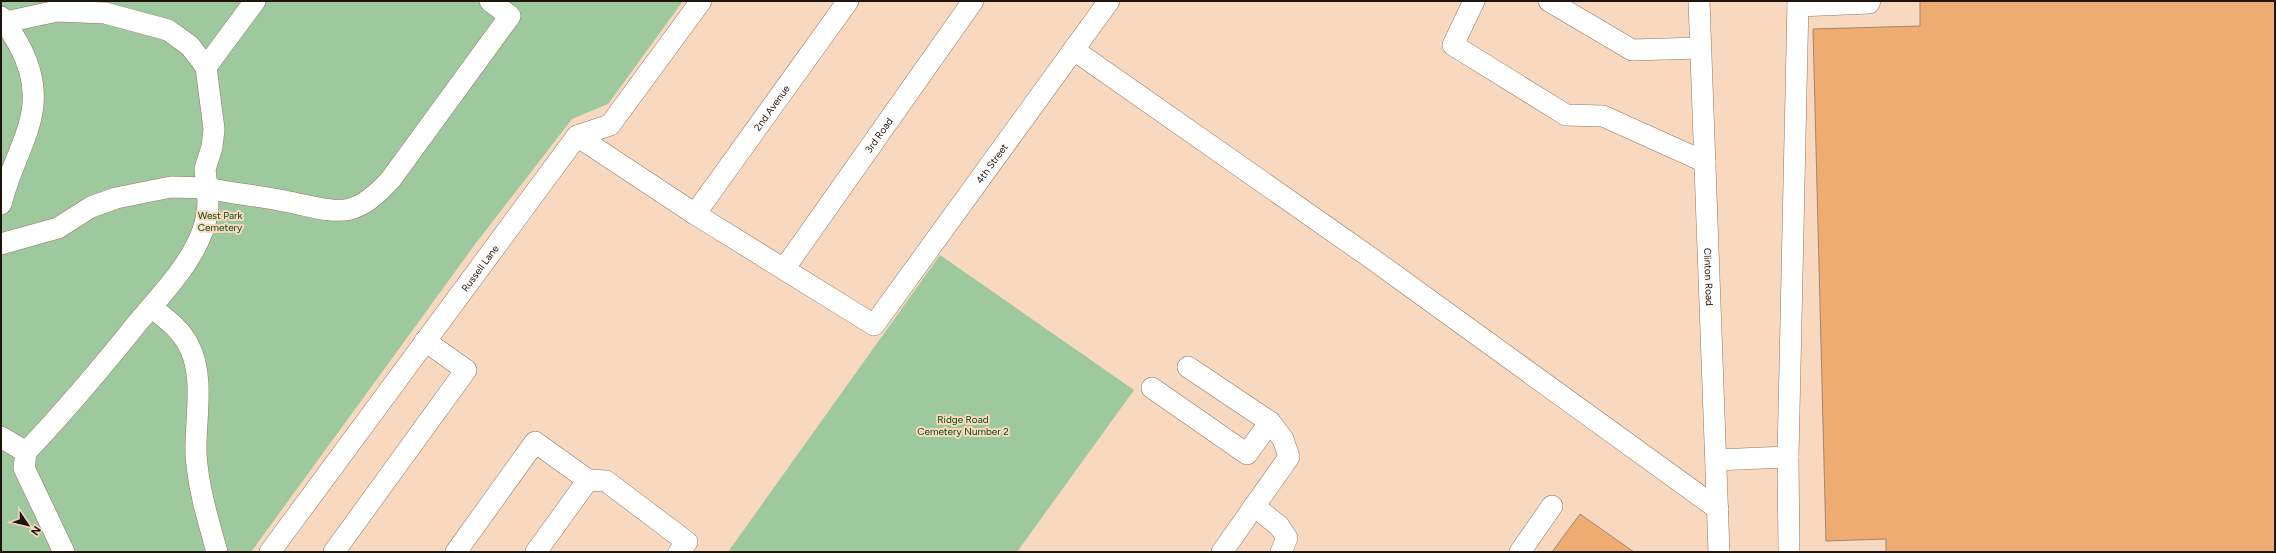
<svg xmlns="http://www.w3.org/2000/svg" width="2276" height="553" viewBox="0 0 2276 553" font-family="Figtree,sans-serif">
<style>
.green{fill:#9ec89e}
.building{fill:#eeab72;stroke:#a3866e}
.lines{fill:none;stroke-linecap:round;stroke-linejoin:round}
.minor-casing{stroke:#93765f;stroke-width:22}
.minor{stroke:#fff;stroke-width:21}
.labels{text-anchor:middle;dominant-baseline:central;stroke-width:4;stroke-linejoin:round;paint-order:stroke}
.street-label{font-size:10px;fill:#1f140b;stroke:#f8d8be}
.park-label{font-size:10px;fill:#044c13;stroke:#f8d8be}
</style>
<rect width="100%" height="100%" fill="#f8d8be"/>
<!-- green -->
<path class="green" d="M1 1H683L608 104 572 119 476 243 251 552H1Z
M940 255 1134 390 1017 552H728Z"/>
<!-- building -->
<path class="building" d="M1920 1H2275V552H1886V539L1826 541 1813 29 1920 26Z
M1580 514 1634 552H1552Z"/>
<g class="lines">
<!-- minor casing -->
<g class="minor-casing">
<g id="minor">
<path d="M1474 1 1453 45 1566 115 1603 116 1705 162"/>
<path d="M1549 1 1632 50 1700 48"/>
<path id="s1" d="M1699 1 1719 552"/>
<path d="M1798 6 1869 3 1870 1"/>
<path d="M1 17C8 25 13 35 19 45 54 110 16 143 1 204"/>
<path d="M6 22 57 11 105 13 168 30 190 46 206 67 255 1"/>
<path d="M1074 50 1371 258 1718 509"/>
<path d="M206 67 214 129 212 147 205 169 207 188C234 194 262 196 289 202 339 212 353 221 391 179L510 16 490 1"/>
<path id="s2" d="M577 136 695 214 874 325 1109 1"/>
<path id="s3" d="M695 214 848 1"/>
<path d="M1 244 58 228 91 207 116 198 171 187 207 188C209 204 208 215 203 230 191 264 162 294 139 321 103 366 66 410 26 452"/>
<path id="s4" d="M784 269 973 1"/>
<path d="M151 307C165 318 181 329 189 346 205 377 195 420 196 454 198 487 208 520 217 552"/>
<path d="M1188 367 1270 422 1283 439 1289 457 1222 552"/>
<path d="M1152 388 1247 454 1270 422"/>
<path d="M1 437 26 452 24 468 64 552"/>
<path d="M1716 460 1788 457"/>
<path d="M588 480 606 481 687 542 679 552"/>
<path d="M1254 506 1279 526 1287 538 1281 552"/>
<path id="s5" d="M270 552 577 136 610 125 701 1"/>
<path d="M334 552 466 370 425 341"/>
<path d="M456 552 535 442 588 480 536 552"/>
<path d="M1520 552 1552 506"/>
<path d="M1789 552 1788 457 1798 1"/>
</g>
</g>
<!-- minor -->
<use href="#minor" class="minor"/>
</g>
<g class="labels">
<!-- street labels -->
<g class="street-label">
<text stroke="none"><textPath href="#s3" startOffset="131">2nd Avenue</textPath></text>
<text stroke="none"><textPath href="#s4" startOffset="164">3rd Road</textPath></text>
<text stroke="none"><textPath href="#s2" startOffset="552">4th Street</textPath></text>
<text stroke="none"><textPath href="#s5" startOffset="353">Russell Lane</textPath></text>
<text stroke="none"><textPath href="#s1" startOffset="276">Clinton Road</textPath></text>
</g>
<!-- park labels -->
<g class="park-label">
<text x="220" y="215">West Park<tspan x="220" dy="12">Cemetery</tspan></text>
<text x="963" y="419">Ridge Road<tspan x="963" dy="12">Cemetery Number 2</tspan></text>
</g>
</g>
<!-- border -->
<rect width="2276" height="553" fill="none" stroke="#1f140b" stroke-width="4"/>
<!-- north arrow -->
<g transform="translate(28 525) rotate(125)" stroke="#f8d8be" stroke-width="3" paint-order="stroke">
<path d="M0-3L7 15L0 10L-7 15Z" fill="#1f140b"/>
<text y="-6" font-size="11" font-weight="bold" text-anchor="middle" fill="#1f140b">N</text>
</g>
</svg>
